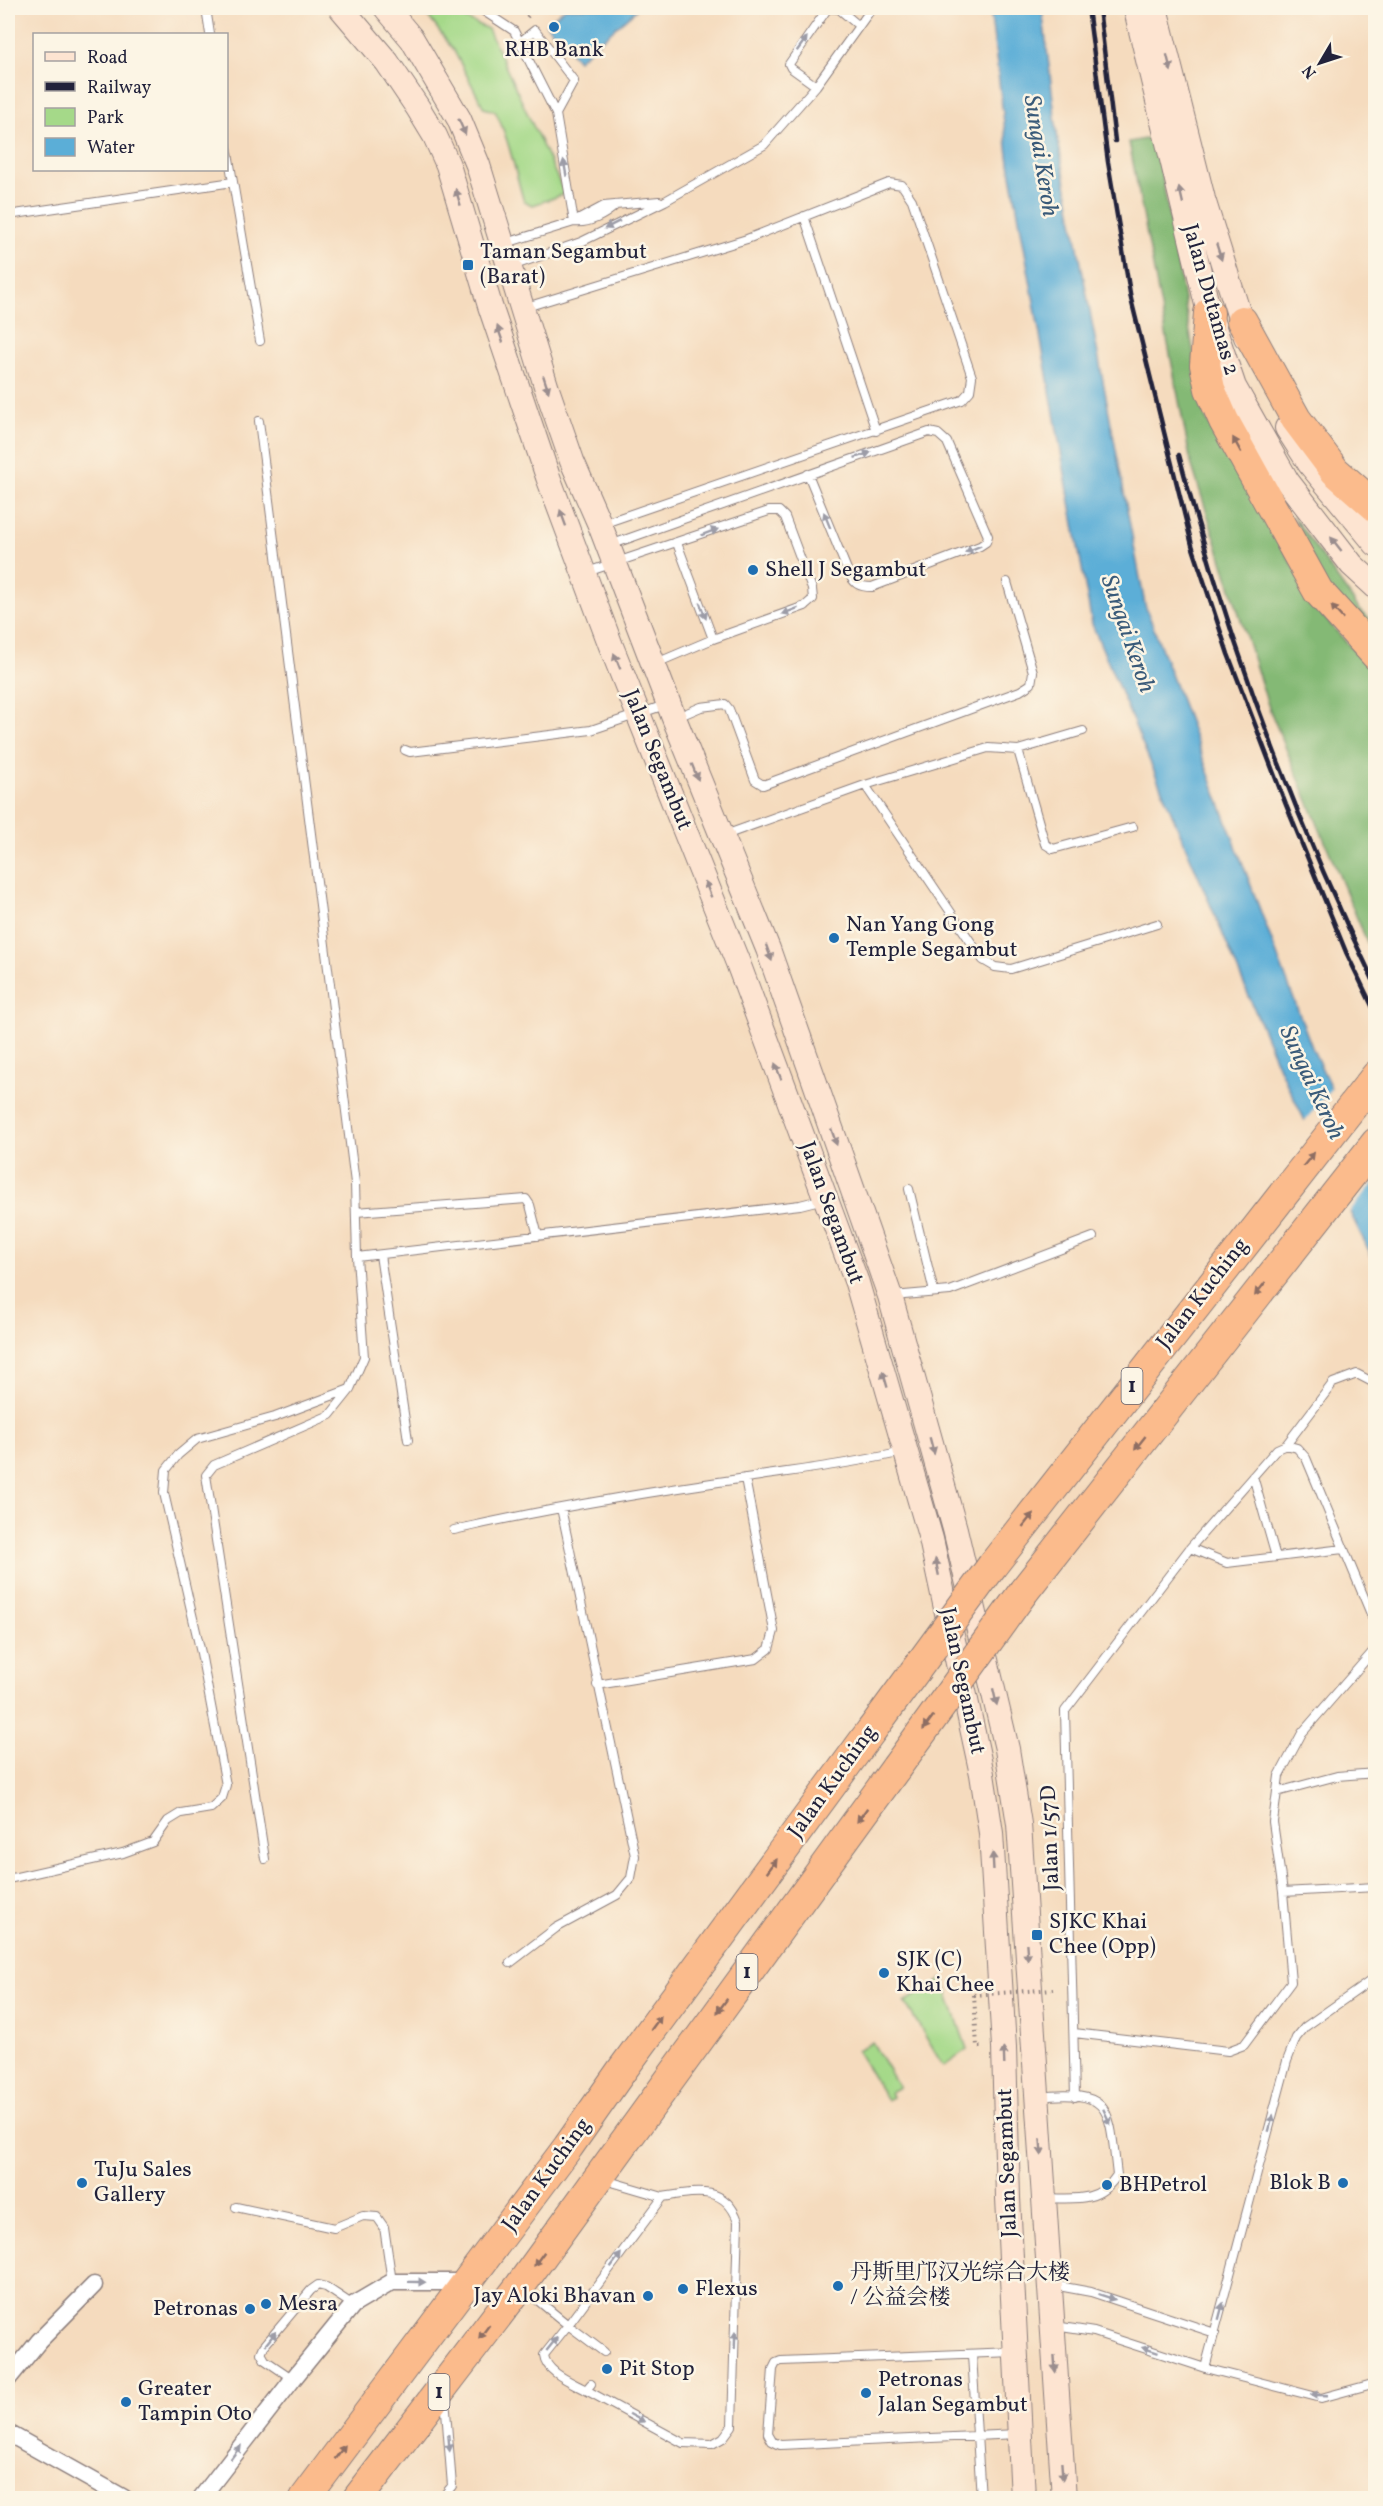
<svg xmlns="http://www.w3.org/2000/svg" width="1383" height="2506" viewBox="0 0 1383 2506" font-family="Vollkorn,'Noto Serif SC',serif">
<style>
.green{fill:#a5d989;stroke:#647e62;stroke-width:1.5}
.forest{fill:#84b975;stroke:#536e58;stroke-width:1.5}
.water{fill:#5baed7;stroke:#3e6889;stroke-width:1.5}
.pier{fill:#f5dbbe}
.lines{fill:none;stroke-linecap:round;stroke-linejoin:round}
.lane-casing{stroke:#8c7e7c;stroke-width:10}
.street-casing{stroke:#8c7e7c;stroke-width:19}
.secondary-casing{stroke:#8c7e7c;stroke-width:26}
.highway-casing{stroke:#8c7e7c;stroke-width:32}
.path{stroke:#8c7e7c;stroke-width:4;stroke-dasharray:1.5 4.5;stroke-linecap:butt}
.lane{stroke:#fff;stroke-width:8}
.street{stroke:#fff;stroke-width:16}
.secondary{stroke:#fde4d1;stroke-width:24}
.highway{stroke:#fbbb8c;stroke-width:30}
.rail{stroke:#22223b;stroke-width:4.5}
.highway-bridge-casing{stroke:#8c7e7c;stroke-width:32;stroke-linecap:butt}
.path-bridge{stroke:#8c7e7c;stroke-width:4;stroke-dasharray:1.5 4.5;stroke-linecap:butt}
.highway-bridge{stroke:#fbbb8c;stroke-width:30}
.oneway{fill:#9c9ca7}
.oneway2{fill:#9a8d8e}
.oneway3{fill:#8e6e64}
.poi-dot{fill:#1f6fb2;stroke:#fcf5e5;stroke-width:2}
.labels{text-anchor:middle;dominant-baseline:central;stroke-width:5;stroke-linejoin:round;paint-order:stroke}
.shield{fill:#fcf5e5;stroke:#63616e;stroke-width:1.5}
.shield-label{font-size:21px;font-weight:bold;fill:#22223b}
.poi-label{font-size:22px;fill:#22223b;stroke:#fcf5e5;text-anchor:start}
.street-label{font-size:22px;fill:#22223b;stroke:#fcf5e5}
.water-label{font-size:24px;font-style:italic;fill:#395a79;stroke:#fcf5e5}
</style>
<rect width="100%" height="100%" fill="#fcf5e5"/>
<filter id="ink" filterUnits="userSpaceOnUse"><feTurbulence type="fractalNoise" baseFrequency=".0167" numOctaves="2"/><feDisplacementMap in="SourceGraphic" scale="12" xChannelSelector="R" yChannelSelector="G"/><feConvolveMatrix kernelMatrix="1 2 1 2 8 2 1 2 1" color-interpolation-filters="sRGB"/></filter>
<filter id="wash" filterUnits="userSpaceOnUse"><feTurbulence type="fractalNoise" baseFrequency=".008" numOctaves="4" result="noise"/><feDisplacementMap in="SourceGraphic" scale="24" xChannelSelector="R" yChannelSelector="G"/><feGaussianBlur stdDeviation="1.35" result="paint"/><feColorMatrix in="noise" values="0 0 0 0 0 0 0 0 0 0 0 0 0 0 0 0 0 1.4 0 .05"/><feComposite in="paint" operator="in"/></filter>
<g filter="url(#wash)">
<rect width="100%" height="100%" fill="#f5dbbe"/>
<!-- green -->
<path class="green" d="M422 8H442L488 29 565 194 533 205 524 202C515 172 509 138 495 111L484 108 454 51Z
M943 1979 967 2049 943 2066 905 2002Z
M872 2042 899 2087 890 2092 892 2097 887 2100 857 2051Z"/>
<!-- forest -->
<path class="forest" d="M1155 137 1205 417 1323 616 1375 674V961L1269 708 1191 463 1129 142Z
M1293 516 1362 613 1375 622V642L1327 592Z"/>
<!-- water -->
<path class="water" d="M565 8H636V10L578 60 546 24Z
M990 8H1042L1058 141 1145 605 1313 1050 1375 1180V1263L1280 1070 1092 624 1009 163Z"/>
<!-- pier -->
<path class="pier" d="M1333 1086 1376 1173 1375 1181 1348 1214 1303 1123Z"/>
</g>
<g filter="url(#ink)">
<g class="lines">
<!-- lane casing -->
<g class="lane-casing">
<path id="lane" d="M206 8 210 34
M479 8 514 31 556 114 574 222
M520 42 535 30 574 81 556 114
M816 86 791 68 789 64 828 8 839 9 859 26
M233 182 260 341
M8 215 233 182 226 141
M804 216 876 431
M574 222C589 224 605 215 616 205
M477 252 574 222 604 206 659 201
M483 276 581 242 665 201 764 145 816 86 872 8
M523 308 747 239 889 183 902 185 912 200 972 377 970 391 962 400 602 524
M677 543 713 639
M610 545 929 432 938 434 947 442 988 536 986 542 980 546 872 587C859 587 854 584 848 572L808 474
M587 572 769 511H779L785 517 812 589 813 599 805 606 713 639 654 664
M675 718 701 707 725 704 729 709 755 780 763 785 1020 691 1031 684 1033 672 1007 582
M405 750 410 752 591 730 668 704
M1018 750 1045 844 1053 849 1133 827
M865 785 988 748 1018 750 1083 731
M725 835 865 785 983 960 995 967 1011 969 1157 924
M909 1189 934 1292
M356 1212 526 1199 530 1205 538 1236
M380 1255 408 1440
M357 1257 800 1205 824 1199
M893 1296 950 1291 1093 1237
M1286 1445 1297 1448 1306 1458 1376 1626
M1253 1476 1276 1557
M454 1530C550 1508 648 1492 746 1478 799 1470 851 1464 903 1452
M1190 1548 1227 1563 1343 1549
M597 1685 756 1659 769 1649 774 1631 745 1478
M1277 1792 1337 1776 1376 1773
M265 1859 206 1475 214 1465 330 1415 350 1390
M8 1879 123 1853 153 1842 168 1821 181 1813 211 1808 222 1798 226 1785 201 1653 164 1493 166 1470 178 1455 197 1439 275 1417 350 1389 364 1357 357 1257 355 1183 259 421
M1283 1892 1376 1887
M510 1963 556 1928 617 1895 631 1878 635 1856 561 1508
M1074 2033 1228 2051 1244 2045 1291 1982 1283 1892 1273 1822 1279 1776 1302 1733 1376 1648
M1038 2097C1114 2089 1109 2109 1117 2175 1100 2202 1076 2199 1047 2198
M1075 2097 1065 1711 1190 1548 1277 1449 1286 1445 1333 1383 1357 1374 1376 1384
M236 2207 334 2228 363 2216 377 2217 384 2227 392 2282
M1053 2285 1091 2292 1215 2333
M525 2290 568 2325 663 2197 605 2180
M1055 2326 1094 2332 1205 2368 1321 2398 1376 2383
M1014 2352 781 2361 776 2363 773 2369 768 2434 772 2441 780 2445 1018 2434
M972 2355 981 2498
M1205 2368 1287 2061 1296 2038 1305 2027 1376 1977
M293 2379 265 2360 261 2353 264 2346 311 2290 318 2285 326 2287 353 2305
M591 2384 586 2390C572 2382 546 2373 544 2355L568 2325 604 2352
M586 2390 683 2443 712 2444 723 2438 732 2426 738 2221C725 2184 694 2192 663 2197
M442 2498 452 2486 445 2398"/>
</g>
<!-- street casing -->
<g class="street-casing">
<path id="street" d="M8 2379 39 2341 94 2285
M8 2433 124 2498
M201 2498 293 2379 353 2305 392 2282H468"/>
</g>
<!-- secondary casing -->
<g class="secondary-casing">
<path id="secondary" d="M341 8 387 62 418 108 435 136 448 165 490 306 548 477 611 646 738 963 857 1283 931 1539 982 1774 991 1833 1004 2047 1008 2198 1023 2498
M386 8 412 39 459 119 478 165 547 389 572 461 600 525 674 718 768 949 890 1296 955 1529 1007 1749 1019 1824 1064 2498
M1139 8 1137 14 1209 313 1234 387 1287 481 1352 565 1376 587
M1153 8 1156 12 1203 199 1246 337
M1287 428 1310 464 1376 544"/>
</g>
<!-- highway casing -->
<g class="highway-casing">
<path id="highway" d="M1209 313 1205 365 1210 389 1224 421 1318 591 1376 655
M1242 321 1296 419 1335 471 1376 507
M992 1566 1376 1076
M1024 1591 1376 1143
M305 2498 568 2147 622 2070 871 1731
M358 2498 520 2286 896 1768"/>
</g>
<!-- path -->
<path class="path" d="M527 17 535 8
M974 1995 977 2047H982"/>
<!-- lane -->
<use href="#lane" class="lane"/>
<!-- street -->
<use href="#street" class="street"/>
<!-- secondary -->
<use href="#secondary" class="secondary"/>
<!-- highway -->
<use href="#highway" class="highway"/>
<!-- rail -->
<path class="rail" d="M1088 8 1108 162 1131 299 1192 545 1228 654 1286 805 1346 952 1376 1014
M1099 8 1115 141
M1179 455C1227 637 1293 816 1376 986"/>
<!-- highway-bridge casing -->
<g class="highway-bridge-casing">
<path id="highway-bridge" d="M871 1731 992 1566
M896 1768 1024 1591"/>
</g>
<!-- path-bridge -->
<path class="path-bridge" d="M974 1995 1053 1989"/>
<!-- highway-bridge -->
<use href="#highway-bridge" class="highway-bridge"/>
</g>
<!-- one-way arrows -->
<defs><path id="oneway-solid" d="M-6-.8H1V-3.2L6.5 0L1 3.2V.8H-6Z" transform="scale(1.5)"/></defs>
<g class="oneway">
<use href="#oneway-solid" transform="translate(802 44) rotate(-54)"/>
<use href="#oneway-solid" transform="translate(565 168) rotate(-100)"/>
<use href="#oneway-solid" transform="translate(612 225) rotate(153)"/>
<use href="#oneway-solid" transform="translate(863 455) rotate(-19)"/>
<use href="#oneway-solid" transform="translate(827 520) rotate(-112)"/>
<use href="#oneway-solid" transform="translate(710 532) rotate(-20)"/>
<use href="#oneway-solid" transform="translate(973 549) rotate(157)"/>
<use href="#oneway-solid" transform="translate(703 611) rotate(69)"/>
<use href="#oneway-solid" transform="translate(790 611) rotate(160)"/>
<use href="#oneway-solid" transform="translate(1107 2117) rotate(65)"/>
<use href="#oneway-solid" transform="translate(1271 2123) rotate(-75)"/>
<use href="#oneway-solid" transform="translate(616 2260) rotate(-53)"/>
<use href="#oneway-solid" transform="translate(417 2282) rotate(1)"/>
<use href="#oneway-solid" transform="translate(1107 2297) rotate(18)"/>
<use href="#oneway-solid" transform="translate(1221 2311) rotate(-75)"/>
<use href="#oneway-solid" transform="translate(271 2338) rotate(-51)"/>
<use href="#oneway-solid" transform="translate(735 2340) rotate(-88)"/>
<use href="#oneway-solid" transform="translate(552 2344) rotate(-51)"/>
<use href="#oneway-solid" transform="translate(1150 2350) rotate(-162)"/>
<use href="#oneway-solid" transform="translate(1319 2395) rotate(-178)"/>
<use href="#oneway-solid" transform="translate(637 2418) rotate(28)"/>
<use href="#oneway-solid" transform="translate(449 2443) rotate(85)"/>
<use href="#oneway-solid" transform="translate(236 2452) rotate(-53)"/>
</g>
<g class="oneway2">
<use href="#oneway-solid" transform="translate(1169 63) rotate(76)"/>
<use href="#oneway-solid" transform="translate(462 127) rotate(66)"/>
<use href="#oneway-solid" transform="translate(1181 195) rotate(-103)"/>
<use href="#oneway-solid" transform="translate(458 197) rotate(-107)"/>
<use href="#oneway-solid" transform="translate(1219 252) rotate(72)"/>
<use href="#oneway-solid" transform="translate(500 334) rotate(-109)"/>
<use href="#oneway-solid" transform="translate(546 384) rotate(72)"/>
<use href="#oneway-solid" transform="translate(563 518) rotate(-110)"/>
<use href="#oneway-solid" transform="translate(1336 544) rotate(-128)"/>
<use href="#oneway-solid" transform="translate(617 661) rotate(-112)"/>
<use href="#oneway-solid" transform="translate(695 772) rotate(68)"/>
<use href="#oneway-solid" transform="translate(708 889) rotate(-112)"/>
<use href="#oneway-solid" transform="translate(769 953) rotate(70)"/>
<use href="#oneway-solid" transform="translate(778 1071) rotate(-111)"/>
<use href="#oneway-solid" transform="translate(834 1137) rotate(71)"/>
<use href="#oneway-solid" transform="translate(885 1379) rotate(-106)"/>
<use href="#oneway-solid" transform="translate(932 1446) rotate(75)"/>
<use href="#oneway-solid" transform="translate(937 1567) rotate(-102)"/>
<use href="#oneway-solid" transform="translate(995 1697) rotate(77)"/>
<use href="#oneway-solid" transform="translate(993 1861) rotate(-93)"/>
<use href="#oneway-solid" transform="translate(1027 1952) rotate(86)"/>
<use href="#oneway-solid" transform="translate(1004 2056) rotate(-92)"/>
<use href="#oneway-solid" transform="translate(1041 2147) rotate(86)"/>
<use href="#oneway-solid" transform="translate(1055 2364) rotate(86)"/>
<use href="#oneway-solid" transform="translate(1062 2471) rotate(86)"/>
</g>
<g class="oneway3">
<use href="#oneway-solid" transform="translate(1237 445) rotate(-119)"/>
<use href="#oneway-solid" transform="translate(1337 612) rotate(-132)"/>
<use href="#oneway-solid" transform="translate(1309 1159) rotate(-51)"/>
<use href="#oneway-solid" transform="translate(1260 1289) rotate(128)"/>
<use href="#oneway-solid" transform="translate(1140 1443) rotate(128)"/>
<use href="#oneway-solid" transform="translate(1028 1520) rotate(-52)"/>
<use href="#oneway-solid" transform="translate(928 1723) rotate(126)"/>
<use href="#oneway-solid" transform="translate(862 1815) rotate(126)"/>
<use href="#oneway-solid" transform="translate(772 1866) rotate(-54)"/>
<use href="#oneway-solid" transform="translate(722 2006) rotate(126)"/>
<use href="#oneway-solid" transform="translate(656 2023) rotate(-54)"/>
<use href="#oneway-solid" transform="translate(539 2259) rotate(126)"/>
<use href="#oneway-solid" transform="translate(484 2332) rotate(127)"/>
<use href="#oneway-solid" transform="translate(340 2452) rotate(-53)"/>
</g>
</g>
<!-- markers -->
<g class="poi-dot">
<circle cx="554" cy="27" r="6"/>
<rect x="462" y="259" width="12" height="12" rx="3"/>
<circle cx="753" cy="570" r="6"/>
<circle cx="834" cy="938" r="6"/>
<rect x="1031" y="1929" width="12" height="12" rx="3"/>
<circle cx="884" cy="1973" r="6"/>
<circle cx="82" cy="2183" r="6"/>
<circle cx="1343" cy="2183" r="6"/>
<circle cx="1107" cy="2185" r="6"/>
<circle cx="838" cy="2286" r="6"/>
<circle cx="683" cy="2289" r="6"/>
<circle cx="648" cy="2296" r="6"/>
<circle cx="266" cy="2304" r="6"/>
<circle cx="250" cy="2309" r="6"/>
<circle cx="607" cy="2369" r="6"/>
<circle cx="866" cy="2393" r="6"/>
<circle cx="126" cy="2402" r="6"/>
</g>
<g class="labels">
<!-- shield labels -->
<g class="shield">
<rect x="1121.5" y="1368" width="21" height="36" rx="4.5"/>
<rect x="736.5" y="1954" width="21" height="36" rx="4.5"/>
<rect x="428.5" y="2374" width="21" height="36" rx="4.5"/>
</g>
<g class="shield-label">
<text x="1132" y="1386">1</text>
<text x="747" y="1972">1</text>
<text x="439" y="2392">1</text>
</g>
<!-- poi labels -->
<g class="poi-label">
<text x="554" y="50" text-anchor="middle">RHB Bank</text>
<text x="480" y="252">Taman Segambut<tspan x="480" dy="25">(Barat)</tspan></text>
<text x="765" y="570">Shell J Segambut</text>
<text x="846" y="925">Nan Yang Gong<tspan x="846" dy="25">Temple Segambut</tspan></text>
<text x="1049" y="1922">SJKC Khai<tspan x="1049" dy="25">Chee (Opp)</tspan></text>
<text x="896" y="1960">SJK (C)<tspan x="896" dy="25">Khai Chee</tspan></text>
<text x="94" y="2170">TuJu Sales<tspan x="94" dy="25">Gallery</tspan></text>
<text x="1331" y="2183" text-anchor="end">Blok B</text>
<text x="1119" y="2185">BHPetrol</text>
<text x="850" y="2273">丹斯里邝汉光综合大楼<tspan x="850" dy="25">/ 公益会楼</tspan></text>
<text x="695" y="2289">Flexus</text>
<text x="636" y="2296" text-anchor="end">Jay Aloki Bhavan</text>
<text x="278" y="2304">Mesra</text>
<text x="238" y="2309" text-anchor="end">Petronas</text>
<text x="619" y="2369">Pit Stop</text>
<text x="878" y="2380">Petronas<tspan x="878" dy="25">Jalan Segambut</tspan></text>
<text x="138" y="2389">Greater<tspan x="138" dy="25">Tampin Oto</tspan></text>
</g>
<!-- street labels -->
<g class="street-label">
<text transform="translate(1210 300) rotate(74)">Jalan Dutamas 2</text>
<text transform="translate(657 760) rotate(68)">Jalan Segambut</text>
<text transform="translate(831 1213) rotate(70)">Jalan Segambut</text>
<text transform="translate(1203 1294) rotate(-52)">Jalan Kuching</text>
<text transform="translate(962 1681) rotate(78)">Jalan Segambut</text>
<text transform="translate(833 1782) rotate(-54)">Jalan Kuching</text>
<text transform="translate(1051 1838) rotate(-92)">Jalan 1/57D</text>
<text transform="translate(1008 2163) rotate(-92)">Jalan Segambut</text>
<text transform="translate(547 2175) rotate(-54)">Jalan Kuching</text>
</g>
<!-- water labels -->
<g class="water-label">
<text transform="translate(1040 156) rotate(81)">Sungai Keroh</text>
<text transform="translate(1127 634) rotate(71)">Sungai Keroh</text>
<text transform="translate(1311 1083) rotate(65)">Sungai Keroh</text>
</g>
</g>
<!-- margin -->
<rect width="1383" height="2506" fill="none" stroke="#fcf5e5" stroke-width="30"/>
<!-- legend -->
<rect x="33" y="33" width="195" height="138" fill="#fcf5e5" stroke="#a5a1a1" stroke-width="1.5"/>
<rect x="45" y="52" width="30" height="9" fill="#fde4d1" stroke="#a5a1a1" stroke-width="1.5"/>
<text x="87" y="63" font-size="18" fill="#22223b">Road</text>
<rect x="45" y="82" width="30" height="9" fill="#22223b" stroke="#a5a1a1" stroke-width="1.5"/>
<text x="87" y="93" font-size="18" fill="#22223b">Railway</text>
<rect x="45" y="108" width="30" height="18" fill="#a5d989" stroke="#a5a1a1" stroke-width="1.5"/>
<text x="87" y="123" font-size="18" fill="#22223b">Park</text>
<rect x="45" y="138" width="30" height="18" fill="#5baed7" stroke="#a5a1a1" stroke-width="1.5"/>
<text x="87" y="153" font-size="18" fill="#22223b">Water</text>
<!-- north arrow -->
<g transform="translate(1320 63) rotate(231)" stroke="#fcf5e5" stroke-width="4.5" paint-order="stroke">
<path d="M0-4.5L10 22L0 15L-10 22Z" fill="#22223b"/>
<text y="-9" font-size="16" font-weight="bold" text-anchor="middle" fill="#22223b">N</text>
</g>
</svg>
